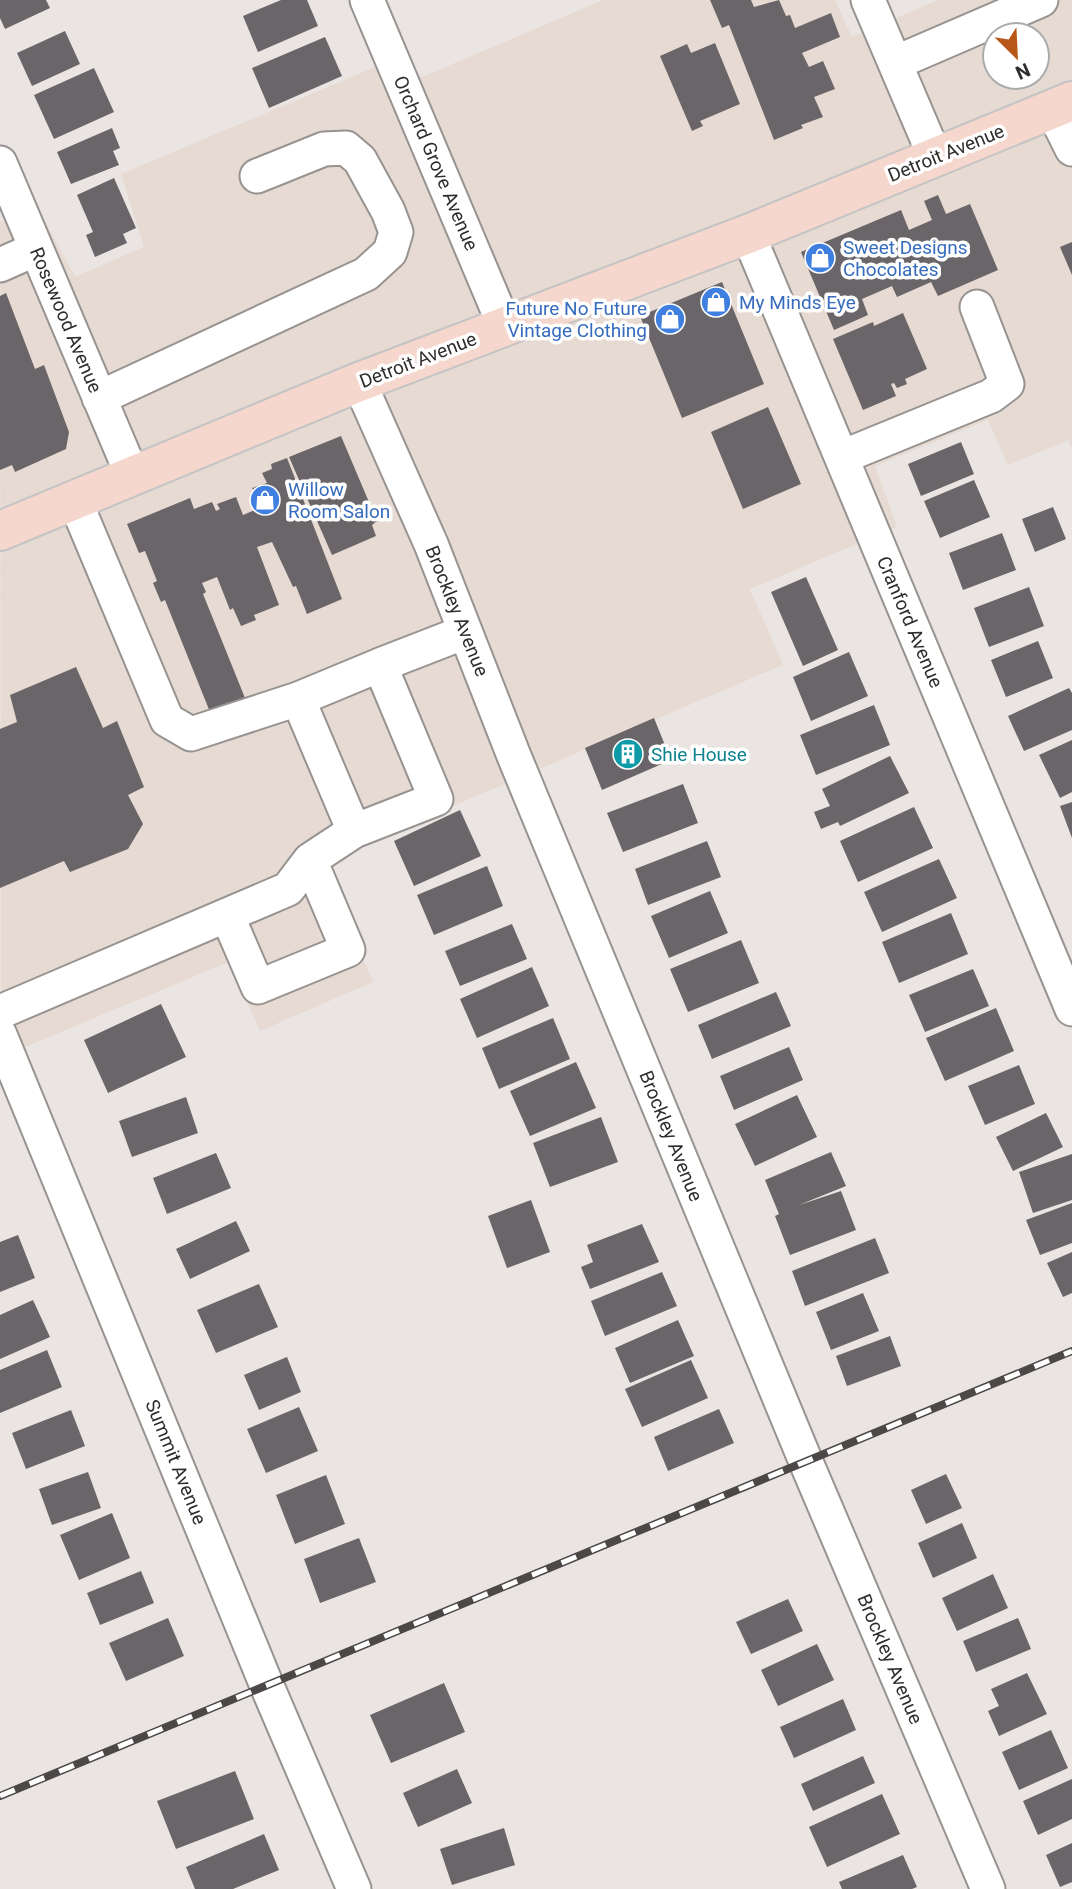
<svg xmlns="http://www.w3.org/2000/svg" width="1072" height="1889" viewBox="0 0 1072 1889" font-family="Roboto,sans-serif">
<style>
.built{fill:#e6dad2;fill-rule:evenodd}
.building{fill:#696568}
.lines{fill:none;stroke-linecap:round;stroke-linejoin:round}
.minor-casing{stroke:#979390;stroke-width:37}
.major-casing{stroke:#c5c4c4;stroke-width:42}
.minor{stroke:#fff;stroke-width:33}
.major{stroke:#f6d7cd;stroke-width:38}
.rail-casing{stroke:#4b4847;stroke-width:8}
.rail{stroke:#fff;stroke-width:5;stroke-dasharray:16;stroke-linecap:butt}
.labels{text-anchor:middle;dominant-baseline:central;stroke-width:7;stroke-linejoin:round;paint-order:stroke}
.street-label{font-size:19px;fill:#2f2d2c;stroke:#fff}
.shop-label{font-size:19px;fill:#366cbe;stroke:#fff;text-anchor:start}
.culture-label{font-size:19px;fill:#0d838f;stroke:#fff;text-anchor:start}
</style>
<rect width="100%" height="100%" fill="#eae5e2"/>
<!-- built -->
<path class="built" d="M603 0H835L852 37 938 0H1072V448L1068 440 1008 465 988 420 875 466 897 527 750 589 783 665 322 862 373 982 260 1031 229 962 1 1057 0 222 37 206 75 277 144 247 121 174 385 63 396 88ZM995 35H1037V77H995Z"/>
<!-- building -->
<path class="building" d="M0 0H46L50 8 5 29 0 18Z
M281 0H307L318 26 258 52 243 16Z
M710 0H751L754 7 779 0 786 16 790 15 795 28 831 13 840 37 802 53 809 67 823 61 835 89 814 97 823 117 801 125 803 128 774 140 729 25 722 28Z
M65 31 80 64 32 86 17 53Z
M325 37 342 76 269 108 252 68Z
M715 43 740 104 700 121 703 126 692 131 660 56 687 44 691 53Z
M94 68 114 112 54 139 34 95Z
M112 128 120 148 113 151 119 165 71 184 57 152Z
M114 178 136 228 123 234 127 243 95 257 86 235 93 232 77 195Z
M938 195 946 214 970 204 998 270 938 296 931 282 897 297 892 286 862 299 868 315 834 330 801 252 901 210 909 230 932 220 924 201Z
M1072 242V275L1060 247Z
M722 282 764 384 682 418 640 316Z
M6 293 35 369 44 365 69 432 66 449 15 472 12 465 0 470V296Z
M903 313 927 369 905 379 907 384 897 388 894 383 891 384 896 396 863 410 833 339 873 322 874 326Z
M768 407 801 484 743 509 711 432Z
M341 436 377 521 372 525 376 536 332 555 289 457Z
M961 442 974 474 921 496 908 464Z
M287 458 342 599 307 614 296 586 293 587 272 542 257 547 279 605 254 615 256 620 241 626 233 608 230 610 217 577 202 583 206 592 203 594 245 698 210 712 165 600 161 602 153 583 157 581 145 551 139 553 127 524 190 498 194 509 212 502 216 511 220 509 217 504 236 497 243 515 257 509 251 495 255 493 252 488 267 483 262 473 272 469 271 464Z
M974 480 990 517 940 538 924 501Z
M1053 507 1066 539 1035 552 1022 519Z
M1002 533 1016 570 963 590 949 553Z
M806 577 838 650 803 666 771 592Z
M1029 587 1044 626 989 647 974 608Z
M1038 641 1053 678 1006 697 991 660Z
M849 652 868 696 811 721 793 677Z
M76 667 103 728 117 721 144 787 128 795 143 824 128 849 70 872 64 861 0 888V729L17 722 10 695Z
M1069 688 1072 693V730L1024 751 1008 716Z
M874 705 890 745 816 775 800 735Z
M654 718 671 760 602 790 585 748Z
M1072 740V792L1060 798 1039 755Z
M890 756 909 793 840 826 838 822 821 829 814 812 830 806 822 789Z
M683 784 698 823 623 852 607 813Z
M1072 802V838L1060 806Z
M914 807 933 848 858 882 840 841Z
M460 810 481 856 414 886 394 841Z
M707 841 721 877 648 905 635 869Z
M939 859 957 898 882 932 864 892Z
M487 866 503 906 434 935 417 895Z
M710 891 728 933 669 958 651 916Z
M951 913 968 954 899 983 882 942Z
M512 924 527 959 460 986 445 951Z
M741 940 759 983 688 1012 670 969Z
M532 967 549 1006 477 1038 460 999Z
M973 969 989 1006 925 1032 909 995Z
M776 992 791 1026 712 1059 698 1025Z
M161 1004 186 1057 108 1093 84 1040Z
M996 1008 1014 1051 945 1081 926 1038Z
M553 1018 570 1059 499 1089 482 1048Z
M789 1047 803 1080 734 1110 720 1076Z
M576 1062 596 1108 530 1136 510 1091Z
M1019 1065 1035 1104 985 1125 968 1086Z
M797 1095 817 1137 755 1166 735 1124Z
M186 1097 198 1133 132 1157 119 1121Z
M1046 1113 1063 1147 1013 1171 996 1137Z
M601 1117 618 1162 550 1187 533 1143Z
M831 1152 846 1186 799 1205 841 1191 856 1230 790 1255 775 1216 779 1214 765 1180Z
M216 1153 231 1188 167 1214 153 1178Z
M1072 1154V1200L1033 1213 1019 1172Z
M531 1200 550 1252 507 1268 488 1216Z
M1072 1203V1243L1040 1255 1026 1220Z
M236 1221 250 1251 190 1279 176 1249Z
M642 1224 659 1262 590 1289 581 1267 593 1262 587 1245Z
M18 1235 35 1278 0 1292V1242Z
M875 1238 889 1273 805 1306 792 1271Z
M1072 1252V1293L1063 1297 1047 1263Z
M662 1272 677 1306 605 1336 591 1301Z
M259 1284 278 1327 216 1353 197 1310Z
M863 1293 879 1331 831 1350 816 1312Z
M33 1300 50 1337 0 1359V1315Z
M678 1320 694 1356 630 1383 615 1348Z
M890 1336 901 1366 847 1386 836 1356Z
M47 1350 62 1387 0 1413V1370Z
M287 1357 301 1392 259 1410 244 1375Z
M691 1360 708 1398 642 1427 625 1389Z
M299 1407 318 1451 266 1473 247 1429Z
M719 1409 734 1443 668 1471 654 1437Z
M71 1410 85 1446 26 1469 12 1433Z
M88 1472 101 1508 52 1525 39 1489Z
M946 1474 962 1508 926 1524 911 1490Z
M326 1475 345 1524 295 1544 276 1495Z
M112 1513 130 1558 79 1580 60 1535Z
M962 1523 977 1558 933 1578 918 1543Z
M359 1538 376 1582 320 1603 304 1559Z
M141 1571 154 1603 100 1625 87 1593Z
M993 1574 1008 1608 957 1631 942 1598Z
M788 1599 803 1631 751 1654 736 1622Z
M168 1618 184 1656 126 1681 109 1643Z
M1018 1618 1031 1649 976 1672 963 1641Z
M817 1644 834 1680 778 1706 761 1670Z
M1027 1673 1047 1714 999 1736 988 1711 999 1706 991 1689Z
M444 1683 465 1732 391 1763 370 1715Z
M843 1699 856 1730 794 1758 780 1727Z
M1051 1730 1068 1768 1019 1790 1002 1752Z
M863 1756 875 1783 813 1811 801 1784Z
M457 1769 472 1803 418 1827 403 1793Z
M235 1771 254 1819 176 1849 157 1801Z
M1072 1779V1819L1038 1835 1023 1801Z
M882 1794 900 1834 827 1867 809 1827Z
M504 1828 515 1865 452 1885 440 1849Z
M264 1834 279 1870 233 1889H195L186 1867Z
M1072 1843V1882L1060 1887 1046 1855Z
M903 1855 917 1887 912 1889H842L839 1882Z"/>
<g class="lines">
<!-- minor casing -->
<g class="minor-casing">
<path id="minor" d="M367 0 505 327
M868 0 935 157
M895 63 1041 0
M1052 109 1072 149
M0 163 133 477
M748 234 1072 1009
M0 265 36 249
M359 382 431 544 514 756 806 1462 988 1889
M99 398 366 274 390 252 396 232 388 211 360 160 346 148 324 149 257 176
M842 457 991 396 1007 384 977 307
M75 501 167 720 191 734 298 699 380 665 436 799 354 831
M380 665 465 632
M227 915 258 987 348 950 310 860
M0 1012 288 889 310 860 354 831 298 699
M0 1035 267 1686 354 1889"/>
</g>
<!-- major casing -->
<g class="major-casing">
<path id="major" d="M0 531 359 382 748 234 1072 101"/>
</g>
<!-- minor -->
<use href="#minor" class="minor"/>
<!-- major -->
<use href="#major" class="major"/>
<!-- rail casing -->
<g class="rail-casing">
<path id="rail" d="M0 1796 1072 1351"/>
</g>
<!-- rail -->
<use href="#rail" class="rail"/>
</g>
<!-- icons -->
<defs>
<g id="shop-disc" transform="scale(1.575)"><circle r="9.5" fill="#3f7fe0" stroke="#fff"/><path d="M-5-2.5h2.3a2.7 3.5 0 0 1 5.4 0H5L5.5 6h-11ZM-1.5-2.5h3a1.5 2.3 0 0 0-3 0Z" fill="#fff"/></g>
<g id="building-disc" transform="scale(1.575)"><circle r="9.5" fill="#0f9aa8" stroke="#fff"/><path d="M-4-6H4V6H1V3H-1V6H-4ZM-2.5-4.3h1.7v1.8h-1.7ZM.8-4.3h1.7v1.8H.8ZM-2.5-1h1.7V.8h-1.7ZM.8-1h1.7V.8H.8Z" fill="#fff"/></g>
</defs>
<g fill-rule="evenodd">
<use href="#shop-disc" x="820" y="258"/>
<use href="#shop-disc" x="716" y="302"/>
<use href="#shop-disc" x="670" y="319"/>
<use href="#shop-disc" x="265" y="500"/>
<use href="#building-disc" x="628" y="754"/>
</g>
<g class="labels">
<!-- street labels -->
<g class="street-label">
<text transform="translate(946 153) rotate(-22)">Detroit Avenue</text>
<text transform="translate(436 163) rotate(67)">Orchard Grove Avenue</text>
<text transform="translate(66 320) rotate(67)">Rosewood Avenue</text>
<text transform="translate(418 360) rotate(-21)">Detroit Avenue</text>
<text transform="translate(457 611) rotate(68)">Brockley Avenue</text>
<text transform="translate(910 622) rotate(67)">Cranford Avenue</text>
<text transform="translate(671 1136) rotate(68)">Brockley Avenue</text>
<text transform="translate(176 1462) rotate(68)">Summit Avenue</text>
<text transform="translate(890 1659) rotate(67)">Brockley Avenue</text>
</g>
<!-- shop labels -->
<g class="shop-label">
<text x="843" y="247">Sweet Designs<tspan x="843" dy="22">Chocolates</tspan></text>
<text x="739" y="302">My Minds Eye</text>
<text x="647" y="308" text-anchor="end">Future No Future<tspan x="647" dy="22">Vintage Clothing</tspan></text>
<text x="288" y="489">Willow<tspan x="288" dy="22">Room Salon</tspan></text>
</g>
<!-- culture labels -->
<g class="culture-label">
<text x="651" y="754">Shie House</text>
</g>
</g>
<!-- north arrow -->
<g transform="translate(1016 56) rotate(156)"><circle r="33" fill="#ffffff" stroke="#acabab" stroke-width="2"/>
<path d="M0-5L12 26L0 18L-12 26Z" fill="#b85618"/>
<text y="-10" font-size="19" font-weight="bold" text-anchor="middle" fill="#2f2d2c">N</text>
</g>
</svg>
